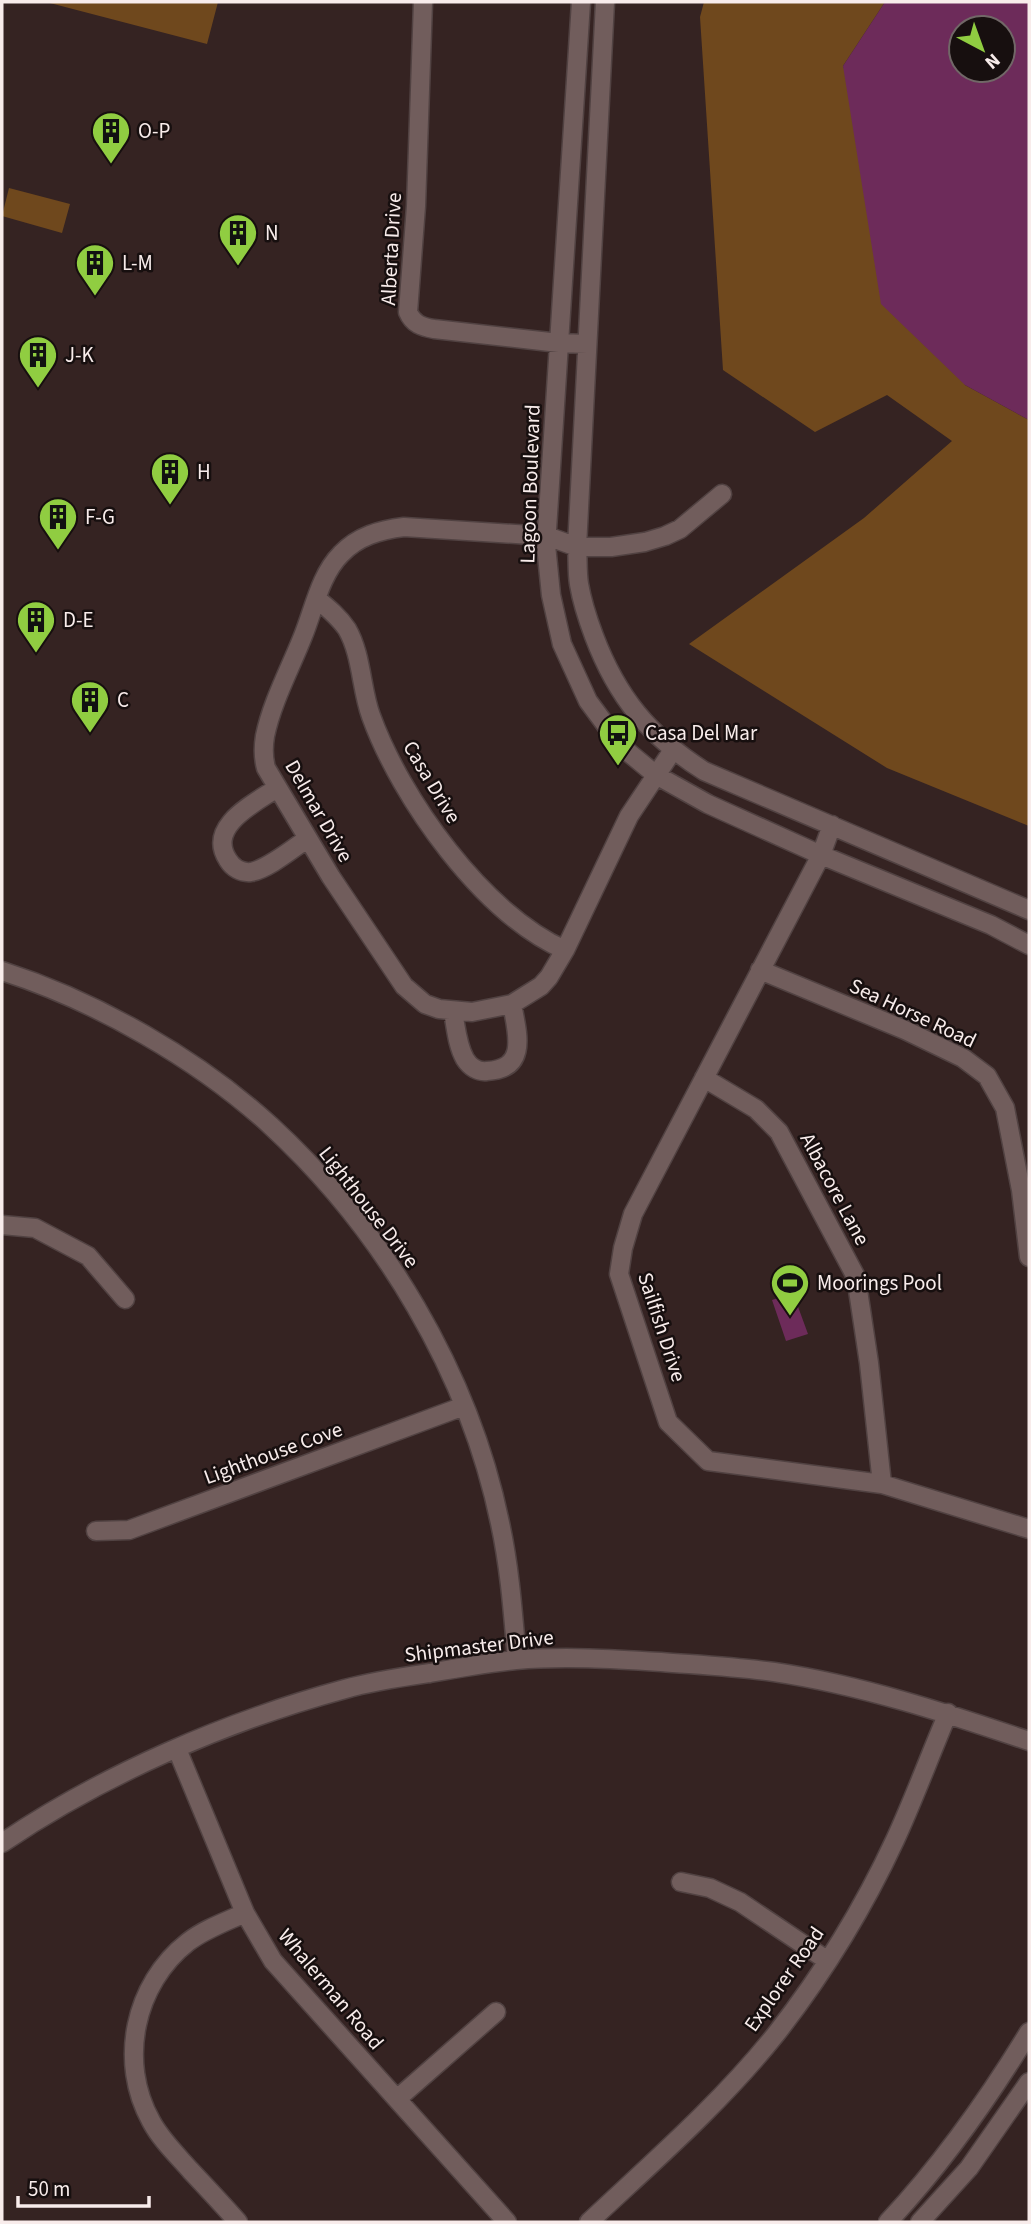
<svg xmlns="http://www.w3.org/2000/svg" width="1031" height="2224" viewBox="0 0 1031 2224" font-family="'Source Sans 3',sans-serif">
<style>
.green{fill:#6f481d}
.water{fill:#6d2b5a;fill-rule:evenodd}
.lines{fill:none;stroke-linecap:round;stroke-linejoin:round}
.minor-casing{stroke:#514242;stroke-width:21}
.minor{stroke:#715d5c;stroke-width:18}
.labels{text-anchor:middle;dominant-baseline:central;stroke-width:5;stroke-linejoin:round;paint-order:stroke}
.poi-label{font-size:21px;fill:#f8eceb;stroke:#170f0f;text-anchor:start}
.street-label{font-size:21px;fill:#f8eceb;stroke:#170f0f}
</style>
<rect width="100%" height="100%" fill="#352322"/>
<!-- green -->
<path class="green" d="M46 2H218L207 44Z
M704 2H885L843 66 965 385 1029 420V826L887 768 689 644 864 518 952 441 887 395 815 432 723 370 700 17Z
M9 188 70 204 62 233 2 216Z"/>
<!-- water -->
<path class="water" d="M885 2H1029V420L965 385 881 304 843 66ZM961 28H1003V70H961Z
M793 1293 808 1334 786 1341 772 1300Z"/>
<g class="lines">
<!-- minor casing -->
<g class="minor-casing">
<path id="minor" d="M423 2 416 206 408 312C413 324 422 327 434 329L559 343 587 344
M581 2 546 545 551 595 562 644 588 701 622 747 656 775 708 804 821 855 991 925 1029 945
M605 2 577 547C578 559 577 572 579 584 582 602 588 620 594 636 617 697 649 736 704 771L1029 910
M317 599C328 608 339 617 347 629 362 655 361 689 371 716 401 799 483 914 565 950
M673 750 629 816 565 950 549 977 541 986 512 1004 472 1012 439 1009 425 1004 404 986 331 877 266 768C263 757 263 748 265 736 272 702 290 669 303 636 314 609 320 575 341 554 358 536 380 530 404 527L547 536 577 547H611L645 542 665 536 680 529 722 494
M277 788C255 803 206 826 228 860 233 868 241 873 251 872 268 869 292 849 307 839
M832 825 821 855 633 1214 623 1248 619 1274 668 1422 708 1461 882 1484 1029 1529
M760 970 905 1030 963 1058 987 1076 1005 1108 1021 1190 1029 1257
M2 971C96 1001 198 1059 271 1126 383 1229 469 1373 500 1523 510 1569 513 1614 517 1660
M453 1012C456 1027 457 1045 465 1059 470 1067 478 1072 487 1071 529 1069 517 1032 512 1004
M704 1078 756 1109 779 1132 856 1277 869 1363 882 1484
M2 1225 35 1228 88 1256 125 1299
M96 1531 129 1530 464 1406
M177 1749 245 1913 273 1961 507 2222
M2 1843C104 1774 227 1721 345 1689 373 1681 402 1677 430 1673 458 1668 487 1663 516 1660 564 1656 613 1659 661 1662 699 1665 737 1667 774 1672 861 1685 946 1713 1029 1741
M681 1882 710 1888 740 1902 828 1961
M397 2099 496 2012
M238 2222C223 2205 207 2188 191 2171 177 2155 161 2140 151 2121 118 2062 134 1984 188 1942 205 1929 225 1922 245 1913
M589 2222C653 2162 721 2103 776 2034 822 1975 863 1909 895 1840 914 1799 930 1755 948 1713
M888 2222C943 2163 987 2101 1029 2032
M920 2222 969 2168 1029 2082"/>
</g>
<!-- minor -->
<use href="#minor" class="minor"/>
</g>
<!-- icons -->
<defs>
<g id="building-pin" transform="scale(2.0125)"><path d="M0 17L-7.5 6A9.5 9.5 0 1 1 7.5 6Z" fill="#90cd41" stroke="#170f0f"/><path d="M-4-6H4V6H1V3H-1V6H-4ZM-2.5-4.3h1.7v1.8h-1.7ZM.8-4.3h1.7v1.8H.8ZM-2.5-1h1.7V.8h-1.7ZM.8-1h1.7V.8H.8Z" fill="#111"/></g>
<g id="bus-pin" transform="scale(2.0125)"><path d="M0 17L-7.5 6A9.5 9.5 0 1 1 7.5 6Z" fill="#90cd41" stroke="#170f0f"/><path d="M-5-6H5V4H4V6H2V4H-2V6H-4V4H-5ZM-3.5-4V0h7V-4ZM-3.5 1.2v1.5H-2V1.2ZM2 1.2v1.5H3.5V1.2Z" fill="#111"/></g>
<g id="stadium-pin" transform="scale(2.0125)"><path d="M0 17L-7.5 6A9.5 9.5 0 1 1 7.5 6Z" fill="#90cd41" stroke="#170f0f"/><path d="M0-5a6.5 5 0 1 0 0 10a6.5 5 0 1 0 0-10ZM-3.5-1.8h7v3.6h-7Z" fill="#111"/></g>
</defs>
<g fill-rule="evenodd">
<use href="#building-pin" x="111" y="131"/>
<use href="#building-pin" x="238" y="233"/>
<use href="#building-pin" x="95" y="263"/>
<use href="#building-pin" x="38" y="355"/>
<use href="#building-pin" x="170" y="472"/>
<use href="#building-pin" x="58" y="517"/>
<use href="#building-pin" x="36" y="620"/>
<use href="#building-pin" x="90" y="700"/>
<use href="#bus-pin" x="618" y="733"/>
<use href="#stadium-pin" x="790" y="1283"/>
</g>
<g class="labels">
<!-- poi labels -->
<g class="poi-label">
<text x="138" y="131">O-P</text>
<text x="265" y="233">N</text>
<text x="122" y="263">L-M</text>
<text x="65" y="355">J-K</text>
<text x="197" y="472">H</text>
<text x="85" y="517">F-G</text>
<text x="63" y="620">D-E</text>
<text x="117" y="700">C</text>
<text x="645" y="733">Casa Del Mar</text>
<text x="817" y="1283">Moorings Pool</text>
</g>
<!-- street labels -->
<g class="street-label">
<text transform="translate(391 249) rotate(-87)">Alberta Drive</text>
<text transform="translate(530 484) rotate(-88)">Lagoon Boulevard</text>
<text transform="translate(432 782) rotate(59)">Casa Drive</text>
<text transform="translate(319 811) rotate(60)">Delmar Drive</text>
<text transform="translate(913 1013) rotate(25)">Sea Horse Road</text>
<text transform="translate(835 1189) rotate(62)">Albacore Lane</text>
<text transform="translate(369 1207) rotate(52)">Lighthouse Drive</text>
<text transform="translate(662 1327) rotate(72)">Sailfish Drive</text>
<text transform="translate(273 1453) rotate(-20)">Lighthouse Cove</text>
<text transform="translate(479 1646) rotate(-7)">Shipmaster Drive</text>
<text transform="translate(784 1979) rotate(-55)">Explorer Road</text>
<text transform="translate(331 1989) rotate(50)">Whalerman Road</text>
</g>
</g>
<!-- border -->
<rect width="1031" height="2224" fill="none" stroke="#f8eceb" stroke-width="7"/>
<!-- north arrow -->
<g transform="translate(982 49) rotate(139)"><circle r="33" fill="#170f0f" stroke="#716767" stroke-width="2"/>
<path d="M0-5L12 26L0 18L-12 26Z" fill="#90cd41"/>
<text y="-10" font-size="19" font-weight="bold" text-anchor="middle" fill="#f8eceb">N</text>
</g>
<!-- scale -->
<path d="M18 2196v10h131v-10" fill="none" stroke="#f8eceb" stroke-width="3.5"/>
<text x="28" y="2196" font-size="21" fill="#f8eceb" stroke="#170f0f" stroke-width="5" paint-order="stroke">50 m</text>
</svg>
